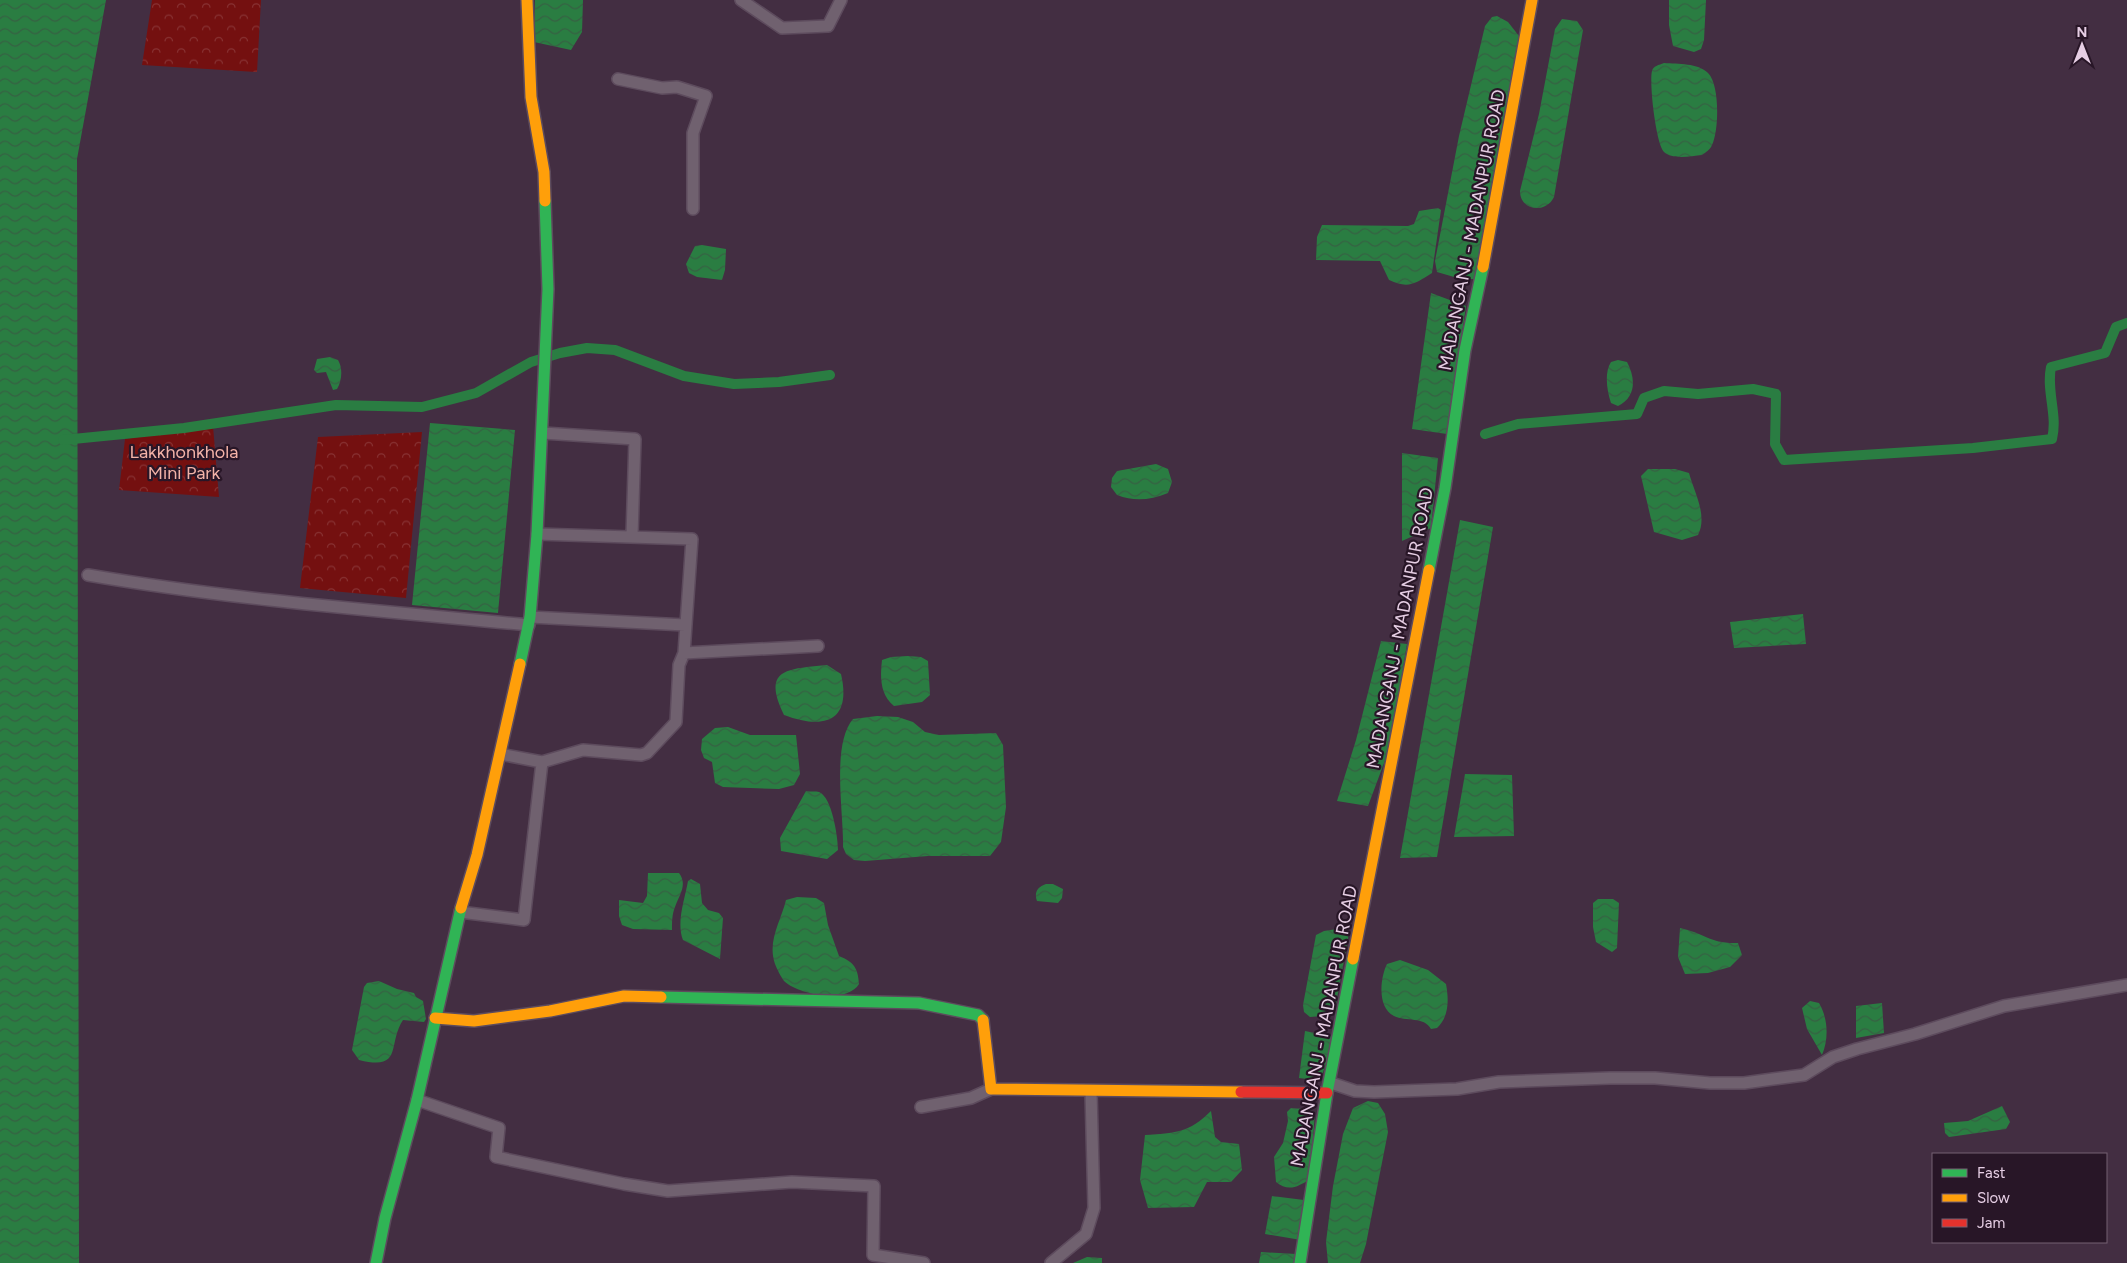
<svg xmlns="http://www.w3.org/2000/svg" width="2127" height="1263" viewBox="0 0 2127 1263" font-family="Figtree,sans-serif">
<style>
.park{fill:url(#park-crowns)}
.water{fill:url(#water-waves)}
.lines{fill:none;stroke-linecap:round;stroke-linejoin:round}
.canal{stroke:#2a7d42;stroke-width:10}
.street-casing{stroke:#5d4b5d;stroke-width:14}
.fast-casing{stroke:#5d4b5d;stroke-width:14}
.slow-casing{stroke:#5d4b5d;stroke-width:14}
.jam-casing{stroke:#5d4b5d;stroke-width:14}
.street{stroke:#70616f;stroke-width:11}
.fast{stroke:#30b455;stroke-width:11}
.slow{stroke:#ff9f0a;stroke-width:11}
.jam{stroke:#e5322d;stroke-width:11}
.labels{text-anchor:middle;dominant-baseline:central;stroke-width:4.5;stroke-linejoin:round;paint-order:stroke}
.street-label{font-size:18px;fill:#e6cee4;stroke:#281627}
.park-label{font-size:18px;fill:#f3b2a7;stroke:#281627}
</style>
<defs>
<pattern id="park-crowns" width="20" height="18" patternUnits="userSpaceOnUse" patternTransform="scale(1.25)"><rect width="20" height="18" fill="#741010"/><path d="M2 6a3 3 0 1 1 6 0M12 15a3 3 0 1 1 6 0" fill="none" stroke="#883233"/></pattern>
<pattern id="water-waves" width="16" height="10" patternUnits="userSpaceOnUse" patternTransform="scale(1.25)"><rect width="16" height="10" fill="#2a7d42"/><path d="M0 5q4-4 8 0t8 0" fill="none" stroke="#366143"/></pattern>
</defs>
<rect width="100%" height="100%" fill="#432e42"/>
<!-- park -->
<path class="park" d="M152 0H261L257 72 142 65Z
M213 426 219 497 119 490 125 439Z
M422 432 406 598 300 588 318 437Z"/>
<!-- water -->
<path class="water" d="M0 0H106L77 159 79 1263H0Z
M535 0H583L582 32 571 50 534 42Z
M1669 0H1706L1704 40 1701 49 1694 52 1673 46 1669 25Z
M1497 16 1508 22 1519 36 1477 279H1461L1437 272 1435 261 1459 136 1485 26 1492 17Z
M1562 19 1577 21 1583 30 1554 197C1546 214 1520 211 1520 191L1539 114 1555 29Z
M1664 63C1678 64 1698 63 1708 73 1720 85 1719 130 1712 145 1710 150 1706 152 1702 155 1691 156 1672 160 1664 152 1656 144 1649 83 1652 71 1653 66 1659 65 1664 63Z
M1438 208 1441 210 1432 273C1415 284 1408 289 1389 280L1380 261 1316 260 1317 237 1322 225 1408 226 1414 224 1419 211Z
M702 245 726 249 725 270 722 280 697 277 689 273 686 264 695 246Z
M1431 293 1466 306 1447 434 1412 429Z
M330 357 338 360C343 368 342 381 337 389L333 390 326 372 317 373 314 370 317 359Z
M1618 360 1627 362C1636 379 1636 397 1618 406L1611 403C1607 391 1604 373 1611 362Z
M430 423 515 430 498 613 412 605Z
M1402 453 1438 458 1431 528 1402 541Z
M1156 464 1168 469 1172 482 1168 493C1150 500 1135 502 1117 495L1111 487 1112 478 1117 471Z
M1648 469H1675L1689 473C1694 492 1708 515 1698 535L1682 540 1654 532 1641 476Z
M1460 520 1493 527 1437 857 1400 858Z
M1803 614 1806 644 1734 648 1730 622Z
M1381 641 1407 644 1390 747 1368 806 1337 801 1356 740Z
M908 656 921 657 928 661 930 695 922 702 894 706C880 695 880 677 882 660L891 657Z
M827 665 841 674C852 722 824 730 784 715 761 668 788 669 827 665Z
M877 716 898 717 913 722 925 732 939 735 996 733 1003 745 1006 807 1001 842 990 856H928L865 861 854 860 846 854 843 847C844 814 831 745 853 719Z
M728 727 750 735H796L800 774 794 785 779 789 723 787 715 783 712 762 704 758 701 750 702 739 715 728Z
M1465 774 1512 775 1514 836 1454 837Z
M806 791C810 792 816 791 819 792 832 797 838 837 838 850L827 859 781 851 780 838Z
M648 873H679C688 885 679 895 675 907 672 914 672 922 672 930L633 929 622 925 619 916V900L643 903 647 896Z
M691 879 700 884 702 903 708 910 719 913 723 918 720 959 683 940C676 922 685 899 688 881Z
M1046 884H1053L1063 889 1062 898 1058 903 1037 901C1034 893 1037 887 1046 884Z
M797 897 816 898 824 903 828 925 839 956C854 962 858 968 859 984 847 1004 799 995 784 981 781 977 777 969 775 964 767 941 781 921 786 900Z
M1598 899H1613L1619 903 1617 948 1612 952 1596 942 1593 927V903Z
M1680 928C1704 933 1710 944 1738 943L1742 955 1730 967 1708 973 1685 974 1678 957Z
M1337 929H1346L1349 933 1334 1015 1310 1017 1304 1012 1303 1005 1316 935 1324 931Z
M1400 960 1428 970 1446 984C1449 1000 1449 1017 1437 1028L1431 1029C1424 1016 1406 1022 1394 1016 1377 1008 1380 978 1387 964Z
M379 981 397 989 414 993 416 997 423 1001 426 1019 424 1022 403 1020C387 1044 404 1071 359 1060L352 1050 364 987 367 983Z
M1810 1001 1819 1003C1828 1018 1829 1039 1822 1055L1807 1029 1802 1008Z
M1882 1003 1884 1033 1856 1038V1006Z
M1305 1031 1335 1037 1320 1081 1299 1078Z
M1368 1101 1378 1103 1385 1114 1388 1132 1366 1244 1360 1263H1328L1326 1242 1333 1186 1343 1134 1353 1108Z
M2002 1106 2010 1122 2006 1129 1949 1137 1945 1133 1944 1123 1968 1121Z
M1291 1108 1305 1109 1315 1112 1310 1179C1298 1187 1288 1192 1276 1182L1274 1157 1283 1143 1288 1121 1287 1112Z
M1211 1111 1215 1137 1221 1142 1239 1144 1242 1170 1231 1182H1207L1194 1207 1148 1208 1140 1180 1145 1135C1175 1133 1189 1133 1211 1111Z
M1272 1196 1304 1200 1301 1240 1265 1234Z
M1261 1252 1296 1254 1294 1263H1259Z
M1087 1257 1102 1258V1263H1073Z"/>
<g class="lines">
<!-- canal -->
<path class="canal" d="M1485 434 1518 424 1637 414 1644 398 1664 391 1698 394 1753 389 1776 394 1775 444 1784 460 1973 448 2052 439C2058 415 2046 391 2051 367L2105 353 2116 327 2127 323
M63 440 184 428 336 405 422 407 476 393 531 362 560 353 587 348 615 350 684 376 734 384 779 382 830 375"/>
<!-- street casing -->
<g class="street-casing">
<path id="street" d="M741 0 782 28 828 26 841 0
M618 79 662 88 677 87 706 96 693 133V209
M543 433 635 439 632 536
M537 534 692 539 684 653 818 646
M88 575C234 600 381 611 529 625
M530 617 685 625
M500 754 542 762 583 750 641 755 647 753 676 722 679 665 684 653
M460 912 524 920 542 762
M1331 1083 1355 1091 1374 1092 1457 1089 1499 1082 1610 1078H1655L1710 1083H1744L1773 1079 1804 1075 1833 1057 1857 1049 1915 1034 2004 1006 2127 985
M417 1100 499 1128 496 1157 624 1184 668 1191 792 1182 874 1186 873 1255 924 1263
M921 1107 971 1098 991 1089
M1051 1263 1086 1234 1094 1208 1091 1092"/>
</g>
<!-- fast casing -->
<g class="fast-casing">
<path id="fast" d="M1429 570 1445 488 1465 350 1483 267
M520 664 530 617 537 534 548 289 545 201
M661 997 919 1003 978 1015 983 1020
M376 1263 385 1218 417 1100 461 908
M1300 1263 1327 1093 1353 959"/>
</g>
<!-- slow casing -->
<g class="slow-casing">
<path id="slow" d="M527 0 531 97 544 172 545 201
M1483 267 1532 0
M461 908 477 855 520 664
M1353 959 1429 570
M435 1018 474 1021 550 1011 624 996 661 997
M983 1020 991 1089 1241 1092"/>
</g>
<!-- jam casing -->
<g class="jam-casing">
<path id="jam" d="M1241 1092 1327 1093"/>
</g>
<!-- street -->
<use href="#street" class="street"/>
<!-- fast -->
<use href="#fast" class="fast"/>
<!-- slow -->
<use href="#slow" class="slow"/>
<!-- jam -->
<use href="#jam" class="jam"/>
</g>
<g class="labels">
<!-- street labels -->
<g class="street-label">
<text transform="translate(1472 230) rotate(-79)">MADANGANJ - MADANPUR ROAD</text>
<text transform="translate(1400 628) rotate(-79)">MADANGANJ - MADANPUR ROAD</text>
<text transform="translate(1324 1026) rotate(-79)">MADANGANJ - MADANPUR ROAD</text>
</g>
<!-- park labels -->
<g class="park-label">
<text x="184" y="452">Lakkhonkhola<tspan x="184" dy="21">Mini Park</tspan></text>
</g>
</g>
<!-- legend -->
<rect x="1932" y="1153" width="175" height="90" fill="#281627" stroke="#746073"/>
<rect x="1942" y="1169" width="25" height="8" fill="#30b455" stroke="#746073"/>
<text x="1977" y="1178" font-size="15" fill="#e6cee4">Fast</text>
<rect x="1942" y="1194" width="25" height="8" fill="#ff9f0a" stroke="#746073"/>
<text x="1977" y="1203" font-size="15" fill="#e6cee4">Slow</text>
<rect x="1942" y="1219" width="25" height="8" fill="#e5322d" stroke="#746073"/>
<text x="1977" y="1228" font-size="15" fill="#e6cee4">Jam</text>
<!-- north arrow -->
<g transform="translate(2082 45)" stroke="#281627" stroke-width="4" paint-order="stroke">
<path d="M0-4L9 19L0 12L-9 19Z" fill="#e6cee4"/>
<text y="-8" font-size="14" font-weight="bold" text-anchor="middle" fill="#e6cee4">N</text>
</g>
</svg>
